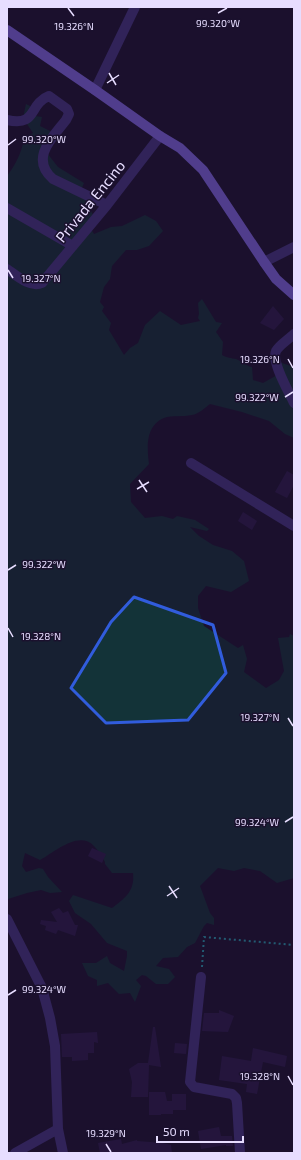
<svg xmlns="http://www.w3.org/2000/svg" width="301" height="1160" viewBox="0 0 301 1160" font-family="'Exo 2',sans-serif">
<style>
.green{fill:#133338}
.building{fill:#2f1c4f}
.lines{fill:none;stroke-linecap:round;stroke-linejoin:round}
.path{stroke:#2cb3c4;stroke-width:2;stroke-dasharray:2 3;stroke-linecap:butt}
.street{stroke:#4c3a8e;stroke-width:10}
.secondary{stroke:#9074ff;stroke-width:10}
.marked{fill:none;stroke:#315cdc;stroke-width:3;stroke-linejoin:round}
.ticks{fill:none;stroke:#e7ddff;stroke-width:1.5}
.labels{text-anchor:middle;dominant-baseline:central;stroke-width:3;stroke-linejoin:round;paint-order:stroke}
.street-label{font-size:15px;fill:#e7ddff;stroke:#1b112e}
.ticks-label{font-size:10px;text-anchor:middle;fill:#e7ddff;stroke:#1b112e;stroke-width:3;stroke-linejoin:round;paint-order:stroke}
</style>
<rect width="100%" height="100%" fill="#1b112e"/>
<!-- green -->
<path class="green" d="M26 104 30 106 35 116 42 117 40 126 50 131V143L47 153 58 167 84 183 81 190 94 217 91 229 94 234 111 227 122 226 145 215 156 221 163 231 149 246 137 250H126L112 266 110 279 104 287 100 302 104 307 102 311 111 323 109 330 124 355 130 348 138 343 145 325 160 311 181 325 200 321 198 318 199 314 198 303 202 299 216 322 222 323 216 332 223 342 222 355C227 358 231 358 236 359 242 361 245 366 252 367L253 380 263 383 279 374 270 361 276 360 282 363 294 367V438L285 434 269 421 242 412 210 404C205 408 198 414 192 415 183 417 172 415 164 418 145 426 147 448 149 464L130 484 131 502 145 518 162 516 173 519 177 516 195 520 209 529 207 531 190 527 199 536 213 545 232 551 244 561 249 581 231 592 206 586 198 596V608L204 626 238 648 243 645 247 659 244 672 266 688 279 680 284 671 278 638 289 637 290 634 294 636V878L277 883 260 871 244 868 234 871 218 868 200 886 210 913 214 918V925L207 923 204 926 195 943 187 947 178 957 163 958 156 966 169 969 175 977 168 984H156L146 976 142 975 136 980 141 986 135 1002 130 993 119 994 108 983 97 986V980L88 976 82 963H96L107 956 110 963 124 971 127 956V951L107 943 91 924 75 913 69 901 73 895 112 908C125 898 135 891 133 873H112L105 864V862C102 857 99 851 94 846 79 830 55 852 40 860L25 853 22 866 26 872 39 868 43 869 48 877 62 892 50 893 41 890 27 893 8 899 7 902V176C15 166 23 150 24 137L33 133 23 118Z"/>
<!-- building -->
<path class="building" d="M273 306 284 319 274 330 260 323Z
M287 471 294 475V485L287 498 275 492Z
M243 512 257 521 252 530 238 521Z
M92 848 106 854 102 863 88 856Z
M59 908 63 913 68 911 75 925H78L75 936 58 930 56 934 45 930 46 926 40 924 41 920 57 922 51 912Z
M219 1010 234 1016 228 1032 202 1031 204 1013H219Z
M153 1027H155L161 1067 149 1065 148 1097H131L132 1082 129 1069 138 1063H148Z
M97 1032 98 1043 94 1042V1053H88V1060L72 1061V1057H62L61 1034Z
M175 1043 187 1044 186 1054 174 1053Z
M253 1048 287 1056 285 1067 263 1062 257 1094 246 1092 247 1084 219 1080 222 1056 251 1061Z
M149 1092H165L167 1101H172V1094H186V1110H173V1114H161V1115H149Z
M219 1127 221 1136H232L233 1146H226V1145L201 1149 198 1131Z
M121 1139 122 1144 137 1140V1141L163 1143 171 1145 172 1153H100L98 1143Z"/>
<g class="lines">
<!-- path -->
<path class="path" d="M202 967 204 937 294 945"/>
<!-- street -->
<path class="street" d="M95 90 135 7
M7 120C38 127 28 104 49 96L67 109 69 114 66 120C53 137 29 158 53 179L107 205
M7 208 73 246
M264 262 294 247
M7 269C17 276 30 288 42 283L107 205 160 136
M294 334C289 339 279 345 276 351 271 362 289 392 294 403
M191 463 294 526
M7 919 42 988 50 1018 55 1046 58 1129 63 1153
M201 977 190 1082 194 1087 232 1094 236 1098 237 1103 240 1153
M15 1153 58 1129"/>
<!-- secondary -->
<path class="secondary" d="M7 30 95 90 160 136 180 148 203 170 264 262 276 279 294 295"/>
</g>
<!-- marked area -->
<path d="M0 0H301V1160H0ZM134 597 213 625 226 673 188 720 106 723 71 688 111 622Z" fill="#1b112e" fill-opacity=".55" fill-rule="evenodd"/>
<path class="marked" d="M134 597 213 625 226 673 188 720 106 723 71 688 111 622Z"/>
<!-- ticks -->
<path class="ticks" d="M68 8 74 16M218 13 227 8M109 73 116 85M107 83 119 75M8 145 16 139M8 270 13 278M288 359 293 368M285 397 293 392M139 480 147 492M137 489 149 482M8 570 16 565M8 628 13 637M288 718 293 726M285 822 293 817M169 886 177 898M167 896 179 888M8 995 16 990M288 1076 293 1085M106 1144 111 1152"/>
<g class="labels">
<!-- street labels -->
<g class="street-label">
<text transform="translate(90 201) rotate(-51)">Privada Encino</text>
</g>
</g>
<g class="ticks-label">
<text x="218" y="27">99.320°W</text>
<text x="74" y="30">19.326°N</text>
<text x="44" y="143">99.320°W</text>
<text x="41" y="282">19.327°N</text>
<text x="260" y="363">19.326°N</text>
<text x="257" y="401">99.322°W</text>
<text x="44" y="568">99.322°W</text>
<text x="41" y="640">19.328°N</text>
<text x="260" y="721">19.327°N</text>
<text x="257" y="826">99.324°W</text>
<text x="44" y="993">99.324°W</text>
<text x="260" y="1080">19.328°N</text>
<text x="106" y="1137">19.329°N</text>
</g>
<!-- border -->
<rect width="301" height="1160" fill="none" stroke="#e7ddff" stroke-width="16"/>
<!-- scale -->
<path d="M157 1136v6h86v-6" fill="none" stroke="#e7ddff" stroke-width="2"/>
<text x="163" y="1136" font-size="12" fill="#e7ddff" stroke="#1b112e" stroke-width="3" paint-order="stroke">50 m</text>
</svg>
